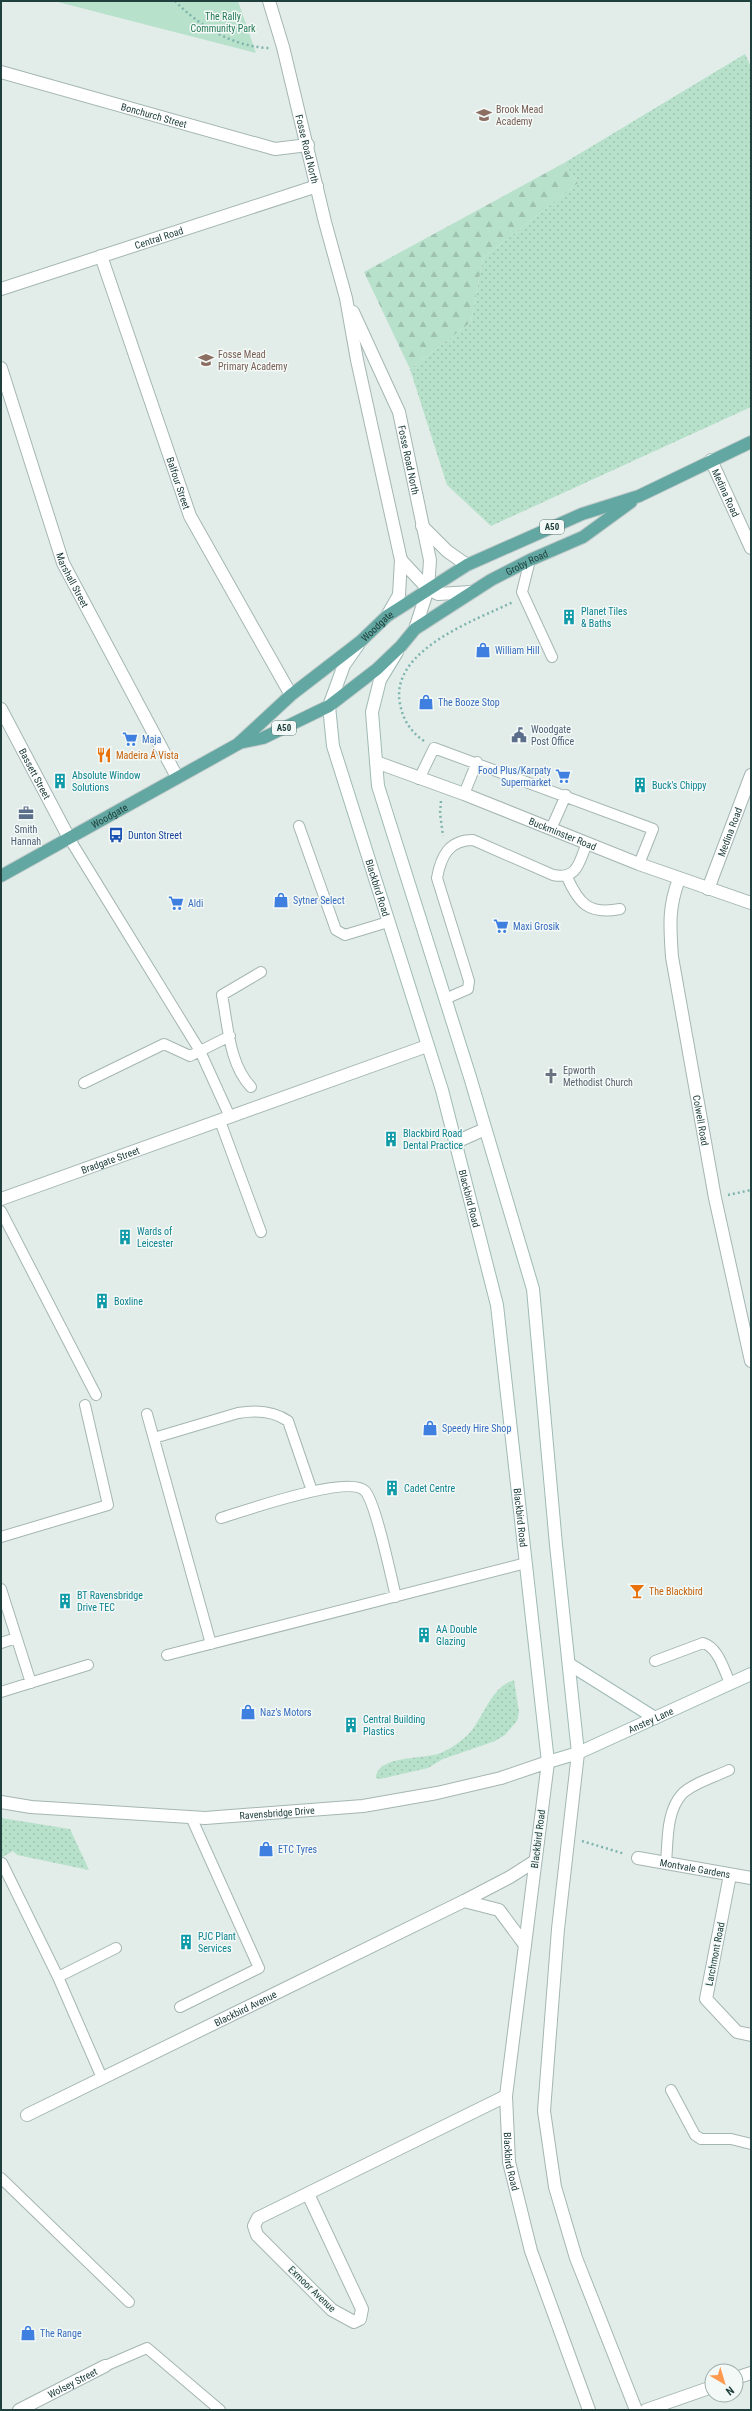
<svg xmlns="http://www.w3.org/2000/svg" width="752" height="2411" viewBox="0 0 752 2411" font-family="'Roboto Condensed',sans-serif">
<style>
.grass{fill:url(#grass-dots)}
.forest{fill:url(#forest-firs)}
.park{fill:#b8e1cb}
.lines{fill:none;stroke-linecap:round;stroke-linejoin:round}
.service-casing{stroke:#a4b6b3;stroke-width:12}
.minor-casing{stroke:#a4b6b3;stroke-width:14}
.tertiary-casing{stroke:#a4b6b3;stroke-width:14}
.secondary-casing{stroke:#9fbab5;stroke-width:14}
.primary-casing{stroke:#c1cac9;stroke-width:14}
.path{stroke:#7fb4ad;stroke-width:2.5;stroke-dasharray:2 3;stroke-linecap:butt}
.service{stroke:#fff;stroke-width:10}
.minor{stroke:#fff;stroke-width:12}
.tertiary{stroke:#fff;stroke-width:12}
.secondary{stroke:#fff;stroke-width:12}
.primary{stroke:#62a7a2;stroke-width:12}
.labels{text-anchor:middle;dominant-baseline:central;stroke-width:3;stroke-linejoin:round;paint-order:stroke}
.shield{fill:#f3f9f7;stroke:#5f7875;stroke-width:1}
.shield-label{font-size:9px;font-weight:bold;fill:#20403d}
.park-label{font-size:10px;fill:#267b56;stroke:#f3f9f7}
.education-label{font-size:10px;fill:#785e54;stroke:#f3f9f7;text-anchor:start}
.street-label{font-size:10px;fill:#20403d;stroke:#f3f9f7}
.culture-label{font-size:10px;fill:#0d838f;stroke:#f3f9f7;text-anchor:start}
.shop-label{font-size:10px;fill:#366cbe;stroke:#f3f9f7;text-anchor:start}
.service-label{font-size:10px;fill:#4e5e75;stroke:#f3f9f7;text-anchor:start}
.food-label{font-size:10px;fill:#c56008;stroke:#f3f9f7;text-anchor:start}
.transit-label{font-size:10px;fill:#164399;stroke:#f3f9f7;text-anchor:start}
.worship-label{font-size:10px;fill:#5b616d;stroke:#f3f9f7;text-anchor:start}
</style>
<defs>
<pattern id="grass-dots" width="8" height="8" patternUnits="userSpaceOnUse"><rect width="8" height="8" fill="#b8e1cb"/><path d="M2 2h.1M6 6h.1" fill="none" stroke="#9ec2af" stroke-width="1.8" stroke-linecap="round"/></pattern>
<pattern id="forest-firs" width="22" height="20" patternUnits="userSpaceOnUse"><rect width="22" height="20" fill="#b8e1cb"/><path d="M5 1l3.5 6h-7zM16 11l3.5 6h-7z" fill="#9ec2af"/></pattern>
</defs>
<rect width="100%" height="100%" fill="#e2edea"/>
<!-- grass -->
<path class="grass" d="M745 54 751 67V407L491 526 447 485 410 369 471 322 483 258 578 183 564 163Z
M514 1680 519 1712 517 1721 505 1735 495 1741 443 1759 428 1768 380 1779 376 1778C377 1754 428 1760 443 1752 453 1747 465 1739 472 1730 485 1713 492 1687 514 1680Z
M1 1818 70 1829 89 1870 17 1855 13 1851 1 1858Z"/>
<!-- forest -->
<path class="forest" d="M564 163 578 183 483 258 471 322 410 369 364 272Z"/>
<!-- park -->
<path class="park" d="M54 1H238L256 53Z"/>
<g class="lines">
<!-- service casing -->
<g class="service-casing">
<path id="service" d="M530 560 522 592 552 657
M419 779 434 748 653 829 639 864
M464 794 477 762
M299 826 336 930 345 935 388 922
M551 829 566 795
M69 838 200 1051 230 1117
M567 877C579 904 589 915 620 909
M445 999 468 989 469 981 437 878C441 856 449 840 473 840L553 875C578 880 579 862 587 843
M84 1083 164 1044 190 1056 230 1036
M251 1087C229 1064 228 1025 222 995L261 972
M220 1121 261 1232
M1 1211 96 1395
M147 1414 211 1644
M154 1438 238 1413C255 1410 274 1411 288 1421L312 1491
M221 1518C244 1511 349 1474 365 1491 376 1503 391 1577 396 1597
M1 1537 108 1505 85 1405
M1 1589 31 1683
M1 1643 16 1638
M167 1655 526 1563
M655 1661 703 1643C718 1647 724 1670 730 1683
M1 1692 88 1665
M2 1863 58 1977 102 2078
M666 1863C668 1841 666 1812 682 1794 693 1783 715 1777 729 1770
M58 1977 116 1948
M180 2007 259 1968 191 1817
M671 2090 695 2135 701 2139H731L751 2144
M1 2178 129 2302
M105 2366 147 2348 220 2410"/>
</g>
<!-- minor casing -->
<g class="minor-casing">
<g id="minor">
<path id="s1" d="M1 72 275 149 308 145"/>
<path id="s2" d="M101 256 190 516 291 695"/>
<path id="s3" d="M1 289 317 186"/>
<path id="s4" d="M1 368 63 563 177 777"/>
<path id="s5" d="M711 460 751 548"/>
<path id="s6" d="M1 709 69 838"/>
<path id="s7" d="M376 762 464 794 639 864 751 903"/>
<path id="s8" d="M679 879C668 908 670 927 672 957L715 1198 751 1361"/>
<path id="s9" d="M708 889 751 775"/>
<path id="s10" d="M1 1199 427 1046"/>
<path id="s11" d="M638 1858 751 1878"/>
<path d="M730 1875 706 1999 737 2032 751 2035"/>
<path d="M464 1901 499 1910 525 1945"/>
<path id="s12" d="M27 2115 464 1901 510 1877 535 1861"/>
<path d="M308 2194 362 2309 360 2319 354 2322 332 2310 257 2235 254 2226 258 2218 506 2096"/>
<path d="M736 2378 751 2373"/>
<path id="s13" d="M19 2410 105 2366"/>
<path d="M646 2410 712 2387"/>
</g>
</g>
<!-- tertiary casing -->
<g class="tertiary-casing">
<g id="tertiary">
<path id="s14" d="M269 1 283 47 325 222 346 298 357 360 401 560 399 595 387 616"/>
<path id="s15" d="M353 312 399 412 430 560 428 589 415 629"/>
<path d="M422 526 447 551 467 565"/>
<path d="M401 560 428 589 438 594 471 592"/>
<path d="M456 1142 485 1129"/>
<path d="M578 1753 558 1929 544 2111 555 2187 576 2258 636 2410"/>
<path id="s16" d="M1 1802 31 1807 205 1818 363 1806 437 1793 501 1778 548 1762 506 2096 509 2162 531 2251 589 2410"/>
</g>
</g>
<!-- secondary casing -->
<g class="secondary-casing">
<g id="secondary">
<path id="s17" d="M358 645 344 665 329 706 333 746 442 1090 497 1305 548 1762 578 1753 751 1674"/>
<path d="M397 652 380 680 372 712 378 786 470 1077 533 1289 556 1545 578 1753"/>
<path d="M569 1664 655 1718"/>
</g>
</g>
<!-- primary casing -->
<g class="primary-casing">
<g id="primary">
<path id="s18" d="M239 743 263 738 329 706 377 669 401 646 415 629 491 580 530 560 583 537 631 502"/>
<path id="s19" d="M1 876 238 744 291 695 361 641 387 616 467 565 582 514 639 496 751 442"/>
</g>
</g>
<!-- path -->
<path class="path" d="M175 1C199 26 234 47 269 48
M424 741C411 732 403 720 400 704 389 650 476 620 513 602
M441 801 440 813 443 836
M728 1195 751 1190
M582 1841 625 1854"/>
<!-- service -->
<use href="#service" class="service"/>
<!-- minor -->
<use href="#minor" class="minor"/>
<!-- tertiary -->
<use href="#tertiary" class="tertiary"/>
<!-- secondary -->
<use href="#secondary" class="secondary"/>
<!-- primary -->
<use href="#primary" class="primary"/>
</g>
<!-- icons -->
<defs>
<g id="school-bare" transform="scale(1.2)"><path d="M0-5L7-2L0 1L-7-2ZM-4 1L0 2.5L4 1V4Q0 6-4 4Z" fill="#8d6e63" stroke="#f3f9f7" stroke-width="2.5" paint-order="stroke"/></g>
<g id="building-bare" transform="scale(1.2)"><path d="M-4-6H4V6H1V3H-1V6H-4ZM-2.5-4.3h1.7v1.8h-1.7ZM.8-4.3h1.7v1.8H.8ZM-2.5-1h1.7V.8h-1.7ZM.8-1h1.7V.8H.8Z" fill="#0f9aa8" stroke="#f3f9f7" stroke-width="2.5" paint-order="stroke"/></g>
<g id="shop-bare" transform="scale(1.2)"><path d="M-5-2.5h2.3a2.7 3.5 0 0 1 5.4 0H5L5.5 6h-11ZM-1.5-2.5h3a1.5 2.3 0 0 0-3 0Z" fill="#3f7fe0" stroke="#f3f9f7" stroke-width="2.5" paint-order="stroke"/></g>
<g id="civic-bare" transform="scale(1.2)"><path d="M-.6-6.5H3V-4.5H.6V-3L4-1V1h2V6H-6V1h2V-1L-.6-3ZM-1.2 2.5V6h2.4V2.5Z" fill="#5c6f8a" stroke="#f3f9f7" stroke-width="2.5" paint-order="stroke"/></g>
<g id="supermarket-bare" transform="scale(1.2)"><path d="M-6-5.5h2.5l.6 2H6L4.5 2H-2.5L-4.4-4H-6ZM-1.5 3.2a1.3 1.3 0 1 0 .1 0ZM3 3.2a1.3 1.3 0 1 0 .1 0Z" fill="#3f7fe0" stroke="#f3f9f7" stroke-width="2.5" paint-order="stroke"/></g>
<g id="restaurant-bare" transform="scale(1.2)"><path d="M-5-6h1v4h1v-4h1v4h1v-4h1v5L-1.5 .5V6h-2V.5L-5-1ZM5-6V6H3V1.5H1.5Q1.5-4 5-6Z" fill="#e8710a" stroke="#f3f9f7" stroke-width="2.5" paint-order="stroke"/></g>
<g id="office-bare" transform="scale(1.2)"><path d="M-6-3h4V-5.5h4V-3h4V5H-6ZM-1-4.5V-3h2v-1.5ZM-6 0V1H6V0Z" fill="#5c6f8a" stroke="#f3f9f7" stroke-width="2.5" paint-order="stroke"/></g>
<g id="bus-bare" transform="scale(1.2)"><path d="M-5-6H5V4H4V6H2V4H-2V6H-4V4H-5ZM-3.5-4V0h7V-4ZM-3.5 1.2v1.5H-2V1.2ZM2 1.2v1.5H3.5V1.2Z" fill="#1a4fb4" stroke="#f3f9f7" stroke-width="2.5" paint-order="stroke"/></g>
<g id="church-bare" transform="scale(1.2)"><path d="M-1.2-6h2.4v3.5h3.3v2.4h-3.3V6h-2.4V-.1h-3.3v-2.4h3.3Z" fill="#6b7280" stroke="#f3f9f7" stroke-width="2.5" paint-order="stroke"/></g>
<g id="bar-bare" transform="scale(1.2)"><path d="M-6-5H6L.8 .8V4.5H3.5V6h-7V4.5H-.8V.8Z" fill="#e8710a" stroke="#f3f9f7" stroke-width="2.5" paint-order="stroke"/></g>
</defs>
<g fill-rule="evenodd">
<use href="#school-bare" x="484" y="115"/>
<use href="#school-bare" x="206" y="360"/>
<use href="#building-bare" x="569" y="617"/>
<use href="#shop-bare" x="483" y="650"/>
<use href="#shop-bare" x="426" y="702"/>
<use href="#civic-bare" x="519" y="735"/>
<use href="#supermarket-bare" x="130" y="739"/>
<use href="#restaurant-bare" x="104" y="755"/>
<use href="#supermarket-bare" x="563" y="776"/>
<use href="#building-bare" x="60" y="781"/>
<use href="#building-bare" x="640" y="785"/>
<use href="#office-bare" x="26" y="813"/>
<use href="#bus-bare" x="116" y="835"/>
<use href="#shop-bare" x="281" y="900"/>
<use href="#supermarket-bare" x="176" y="903"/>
<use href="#supermarket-bare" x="501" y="926"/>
<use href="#church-bare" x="551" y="1076"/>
<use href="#building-bare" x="391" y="1139"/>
<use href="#building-bare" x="125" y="1237"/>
<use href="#building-bare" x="102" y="1301"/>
<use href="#shop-bare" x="430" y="1428"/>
<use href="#building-bare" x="392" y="1488"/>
<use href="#bar-bare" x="637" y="1591"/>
<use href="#building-bare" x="65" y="1601"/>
<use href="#building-bare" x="424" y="1635"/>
<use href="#shop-bare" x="248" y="1712"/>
<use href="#building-bare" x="351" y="1725"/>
<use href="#shop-bare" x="266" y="1849"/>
<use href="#building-bare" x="186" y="1942"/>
<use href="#shop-bare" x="28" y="2333"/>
</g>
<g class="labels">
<!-- shield labels -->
<g class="shield">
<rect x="540" y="520" width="24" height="14" rx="3"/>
<rect x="272" y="721" width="24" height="14" rx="3"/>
</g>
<g class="shield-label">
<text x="552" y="527">A50</text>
<text x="284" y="728">A50</text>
</g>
<!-- park labels -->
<g class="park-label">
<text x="223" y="16">The Rally<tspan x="223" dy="12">Community Park</tspan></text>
</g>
<!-- education labels -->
<g class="education-label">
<text x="496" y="109">Brook Mead<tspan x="496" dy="12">Academy</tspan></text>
<text x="218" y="354">Fosse Mead<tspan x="218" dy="12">Primary Academy</tspan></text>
</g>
<!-- street labels -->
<g class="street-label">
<text stroke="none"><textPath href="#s1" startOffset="159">Bonchurch Street</textPath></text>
<text stroke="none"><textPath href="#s14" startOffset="153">Fosse Road North</textPath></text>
<text stroke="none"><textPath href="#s3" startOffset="166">Central Road</textPath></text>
<text stroke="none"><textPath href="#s15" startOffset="159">Fosse Road North</textPath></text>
<text stroke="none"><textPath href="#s2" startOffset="240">Balfour Street</textPath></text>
<text stroke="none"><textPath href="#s5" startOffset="36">Medina Road</textPath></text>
<text stroke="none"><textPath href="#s18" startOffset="344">Groby Road</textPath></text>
<text stroke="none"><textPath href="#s4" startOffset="224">Marshall Street</textPath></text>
<text stroke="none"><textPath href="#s19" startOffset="454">Woodgate</textPath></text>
<text stroke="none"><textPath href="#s6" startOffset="73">Bassett Street</textPath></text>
<text stroke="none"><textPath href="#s19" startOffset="124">Woodgate</textPath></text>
<text stroke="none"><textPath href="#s9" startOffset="61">Medina Road</textPath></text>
<text stroke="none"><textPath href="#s7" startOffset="200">Buckminster Road</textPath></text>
<text stroke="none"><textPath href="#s17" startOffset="257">Blackbird Road</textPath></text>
<text stroke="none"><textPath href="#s8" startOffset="245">Colwell Road</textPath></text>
<text stroke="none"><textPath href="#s10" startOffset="116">Bradgate Street</textPath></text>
<text stroke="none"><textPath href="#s17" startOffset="581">Blackbird Road</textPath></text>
<text stroke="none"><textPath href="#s17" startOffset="905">Blackbird Road</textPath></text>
<text stroke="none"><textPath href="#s17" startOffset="1262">Anstey Lane</textPath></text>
<text stroke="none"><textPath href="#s16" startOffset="277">Ravensbridge Drive</textPath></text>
<text transform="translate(538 1839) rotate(-83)">Blackbird Road</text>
<text stroke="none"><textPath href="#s11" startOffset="58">Montvale Gardens</textPath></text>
<text transform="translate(715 1954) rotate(-79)">Larchmont Road</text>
<text stroke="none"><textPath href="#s12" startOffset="243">Blackbird Avenue</textPath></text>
<text stroke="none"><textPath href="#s16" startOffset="956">Blackbird Road</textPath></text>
<text transform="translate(312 2289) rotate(44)">Exmoor Avenue</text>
<text stroke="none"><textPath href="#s13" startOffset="60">Wolsey Street</textPath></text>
</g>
<!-- culture labels -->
<g class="culture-label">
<text x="581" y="611">Planet Tiles<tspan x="581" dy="12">&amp; Baths</tspan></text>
<text x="72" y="775">Absolute Window<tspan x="72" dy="12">Solutions</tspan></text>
<text x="652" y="785">Buck's Chippy</text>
<text x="403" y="1133">Blackbird Road<tspan x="403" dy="12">Dental Practice</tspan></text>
<text x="137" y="1231">Wards of<tspan x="137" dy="12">Leicester</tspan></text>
<text x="114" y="1301">Boxline</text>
<text x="404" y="1488">Cadet Centre</text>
<text x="77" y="1595">BT Ravensbridge<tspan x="77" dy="12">Drive TEC</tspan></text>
<text x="436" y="1629">AA Double<tspan x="436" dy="12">Glazing</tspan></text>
<text x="363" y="1719">Central Building<tspan x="363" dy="12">Plastics</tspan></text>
<text x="198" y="1936">PJC Plant<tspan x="198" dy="12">Services</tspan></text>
</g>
<!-- shop labels -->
<g class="shop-label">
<text x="495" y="650">William Hill</text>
<text x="438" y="702">The Booze Stop</text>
<text x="142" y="739">Maja</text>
<text x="551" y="770" text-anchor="end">Food Plus/Karpaty<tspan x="551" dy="12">Supermarket</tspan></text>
<text x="293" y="900">Sytner Select</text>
<text x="188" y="903">Aldi</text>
<text x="513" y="926">Maxi Grosik</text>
<text x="442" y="1428">Speedy Hire Shop</text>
<text x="260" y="1712">Naz's Motors</text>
<text x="278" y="1849">ETC Tyres</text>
<text x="40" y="2333">The Range</text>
</g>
<!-- service labels -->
<g class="service-label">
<text x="531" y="729">Woodgate<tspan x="531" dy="12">Post Office</tspan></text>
<text x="26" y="829" text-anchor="middle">Smith<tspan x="26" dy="12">Hannah</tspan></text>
</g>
<!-- food labels -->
<g class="food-label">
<text x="116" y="755">Madeira Á Vista</text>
<text x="649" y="1591">The Blackbird</text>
</g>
<!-- transit labels -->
<g class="transit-label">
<text x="128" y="835">Dunton Street</text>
</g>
<!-- worship labels -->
<g class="worship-label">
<text x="563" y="1070">Epworth<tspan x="563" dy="12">Methodist Church</tspan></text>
</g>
</g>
<!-- border -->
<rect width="752" height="2411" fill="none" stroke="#20403d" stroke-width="4"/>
<!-- north arrow -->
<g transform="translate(724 2383) rotate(142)"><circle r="19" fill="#f3f9f7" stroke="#9fafad"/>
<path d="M0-3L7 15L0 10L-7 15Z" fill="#ff994e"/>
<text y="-6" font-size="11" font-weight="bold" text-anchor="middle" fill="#20403d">N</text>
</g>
</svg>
